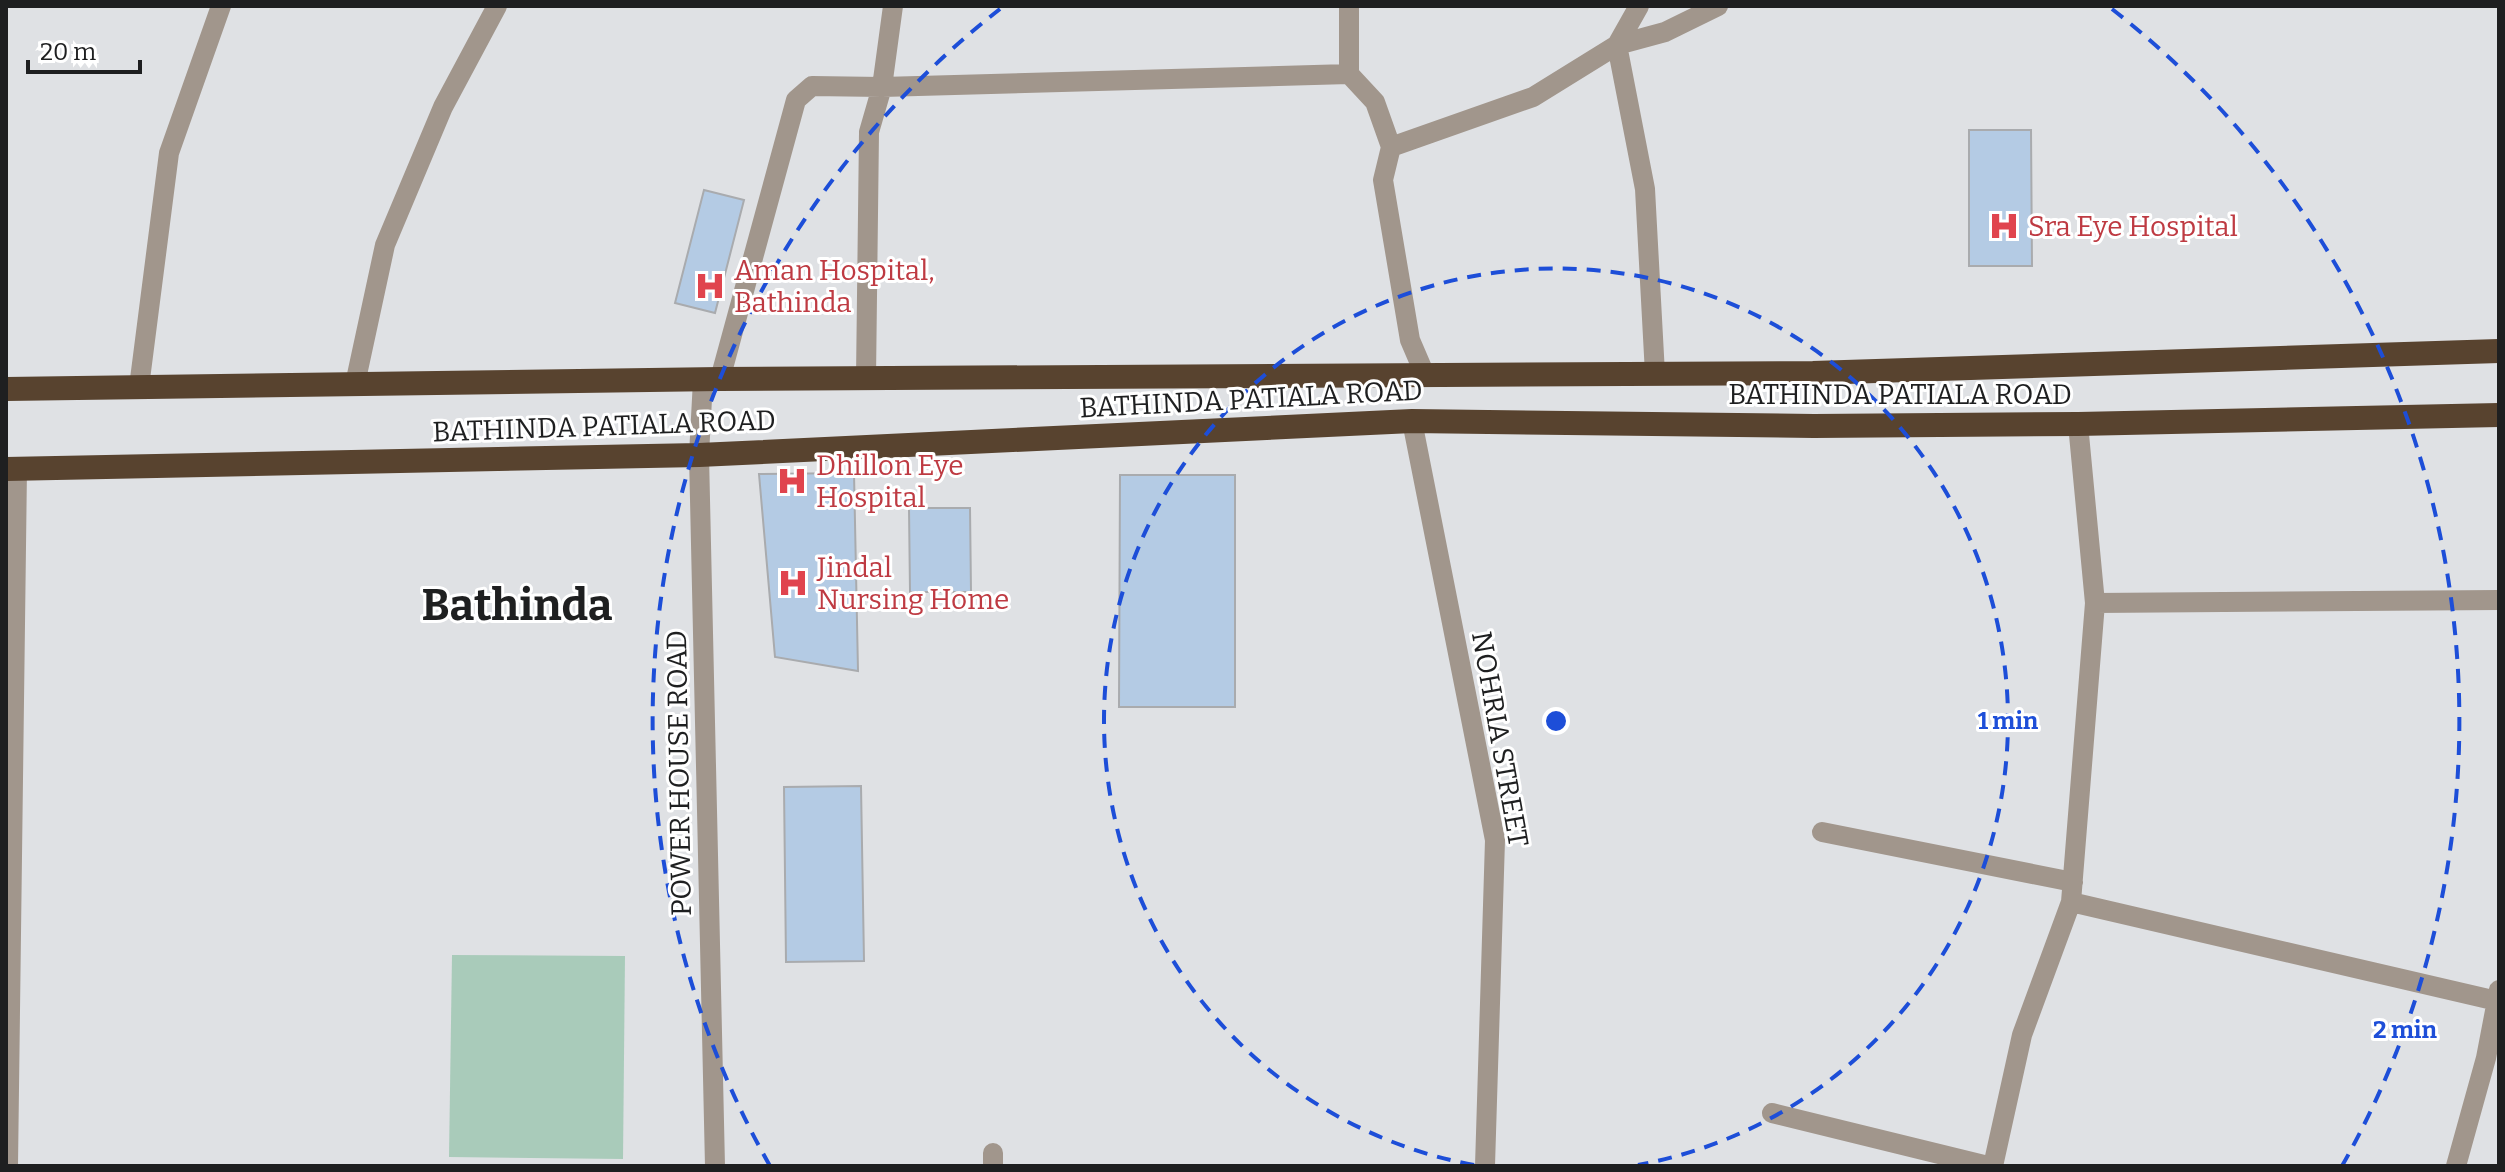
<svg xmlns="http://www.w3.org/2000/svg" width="2505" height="1172" viewBox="0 0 2505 1172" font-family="Bitter,serif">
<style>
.green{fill:#a9cbba}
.building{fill:#b4cbe4;stroke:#a9abae;stroke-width:2}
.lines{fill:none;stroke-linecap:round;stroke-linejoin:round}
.minor{stroke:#a1968c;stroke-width:20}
.highway{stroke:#58432f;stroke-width:24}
.ring{fill:none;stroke:#1d4ed8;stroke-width:4;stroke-dasharray:14 10}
.labels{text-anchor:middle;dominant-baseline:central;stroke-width:6;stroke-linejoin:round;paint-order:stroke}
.health-label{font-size:28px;fill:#be3a42;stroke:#fff;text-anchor:start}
.street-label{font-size:28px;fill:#1e1f20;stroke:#fff}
.town-label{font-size:44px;font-weight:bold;fill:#1e1f20;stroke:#fff}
.centre{fill:#1d4ed8;stroke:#fff;stroke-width:4}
.ring-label{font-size:24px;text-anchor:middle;font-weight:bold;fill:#1d4ed8;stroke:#fff;stroke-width:6;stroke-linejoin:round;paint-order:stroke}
</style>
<rect width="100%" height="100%" fill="#dfe1e4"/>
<!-- green -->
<path class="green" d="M452 955 625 956 623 1159 449 1157Z"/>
<!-- building -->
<path class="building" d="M1969 130H2031L2032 266H1969Z
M704 190 744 200 715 313 675 303Z
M854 473 858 671 775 657 759 474Z
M1120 475H1235V707H1119Z
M909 508H970L971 592H910Z
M861 786 864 961 786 962 784 787Z"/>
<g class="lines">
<!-- minor -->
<path class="minor" d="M1349 6V74L1375 102 1391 147 1383 180 1410 340 1425 375
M1639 6 1617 45 1645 189 1655 374
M1391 147 1533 97 1617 45 1665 32 1718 6
M866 378 869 132 882 87 893 6
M720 379 796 100 812 86 882 87 1349 74
M703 380 699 455 715 1166
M355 384 385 245 443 107 497 6
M139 387 169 153 221 6
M1412 421 1495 840 1485 1166
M2095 603 2499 600
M1822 832 2073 882
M2071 902 2497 1001
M1772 1113 1988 1166
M993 1153V1166
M8 1166 17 469
M1993 1166 2022 1035 2071 902 2095 603 2078 424
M2456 1166 2486 1058 2499 990"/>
<!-- highway -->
<path class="highway" d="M6 389 720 379 1813 373 2499 351
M6 469 699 455 1412 421 1814 426 2078 424 2499 415"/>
</g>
<!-- distance rings -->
<g class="ring">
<path d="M1474 1165A452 452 0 1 1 1638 1165"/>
<path d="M770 1166A903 903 0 0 1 1000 9M2112 9A903 903 0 0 1 2342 1166"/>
</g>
<!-- icons -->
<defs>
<g id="hospital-bare" transform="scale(2.4)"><path d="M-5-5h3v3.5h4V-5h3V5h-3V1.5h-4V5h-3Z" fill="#e0444e" stroke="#fff" stroke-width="2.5" paint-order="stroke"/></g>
</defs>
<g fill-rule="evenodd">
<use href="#hospital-bare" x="2004" y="226"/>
<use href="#hospital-bare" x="710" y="286"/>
<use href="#hospital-bare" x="792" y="481"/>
<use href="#hospital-bare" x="793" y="583"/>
</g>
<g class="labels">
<!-- health labels -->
<g class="health-label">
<text x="2028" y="226">Sra Eye Hospital</text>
<text x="734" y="270">Aman Hospital,<tspan x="734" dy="32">Bathinda</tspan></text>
<text x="816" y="465">Dhillon Eye<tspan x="816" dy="32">Hospital</tspan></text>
<text x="817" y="567">Jindal<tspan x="817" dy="32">Nursing Home</tspan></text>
</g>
<!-- street labels -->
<g class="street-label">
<text x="1900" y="394">BATHINDA PATIALA ROAD</text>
<text transform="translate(1251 399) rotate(-3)">BATHINDA PATIALA ROAD</text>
<text transform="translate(604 426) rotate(-2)">BATHINDA PATIALA ROAD</text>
<text transform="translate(1500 739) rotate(80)">NOHRIA STREET</text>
<text transform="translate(679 773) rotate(-91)">POWER HOUSE ROAD</text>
</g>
<!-- town labels -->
<g class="town-label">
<text x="517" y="605">Bathinda</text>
</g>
</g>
<circle cx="1556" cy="721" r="12" class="centre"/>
<g class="ring-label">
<text x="2008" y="729">1 min</text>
<text x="2405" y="1038">2 min</text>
</g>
<!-- border -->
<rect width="2505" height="1172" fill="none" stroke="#1e1f20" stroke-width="16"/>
<!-- scale -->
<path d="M28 60v12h112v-12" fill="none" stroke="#1e1f20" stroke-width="4"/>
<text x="40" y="60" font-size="24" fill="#1e1f20" stroke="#ffffff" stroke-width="6" paint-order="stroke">20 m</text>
</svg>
